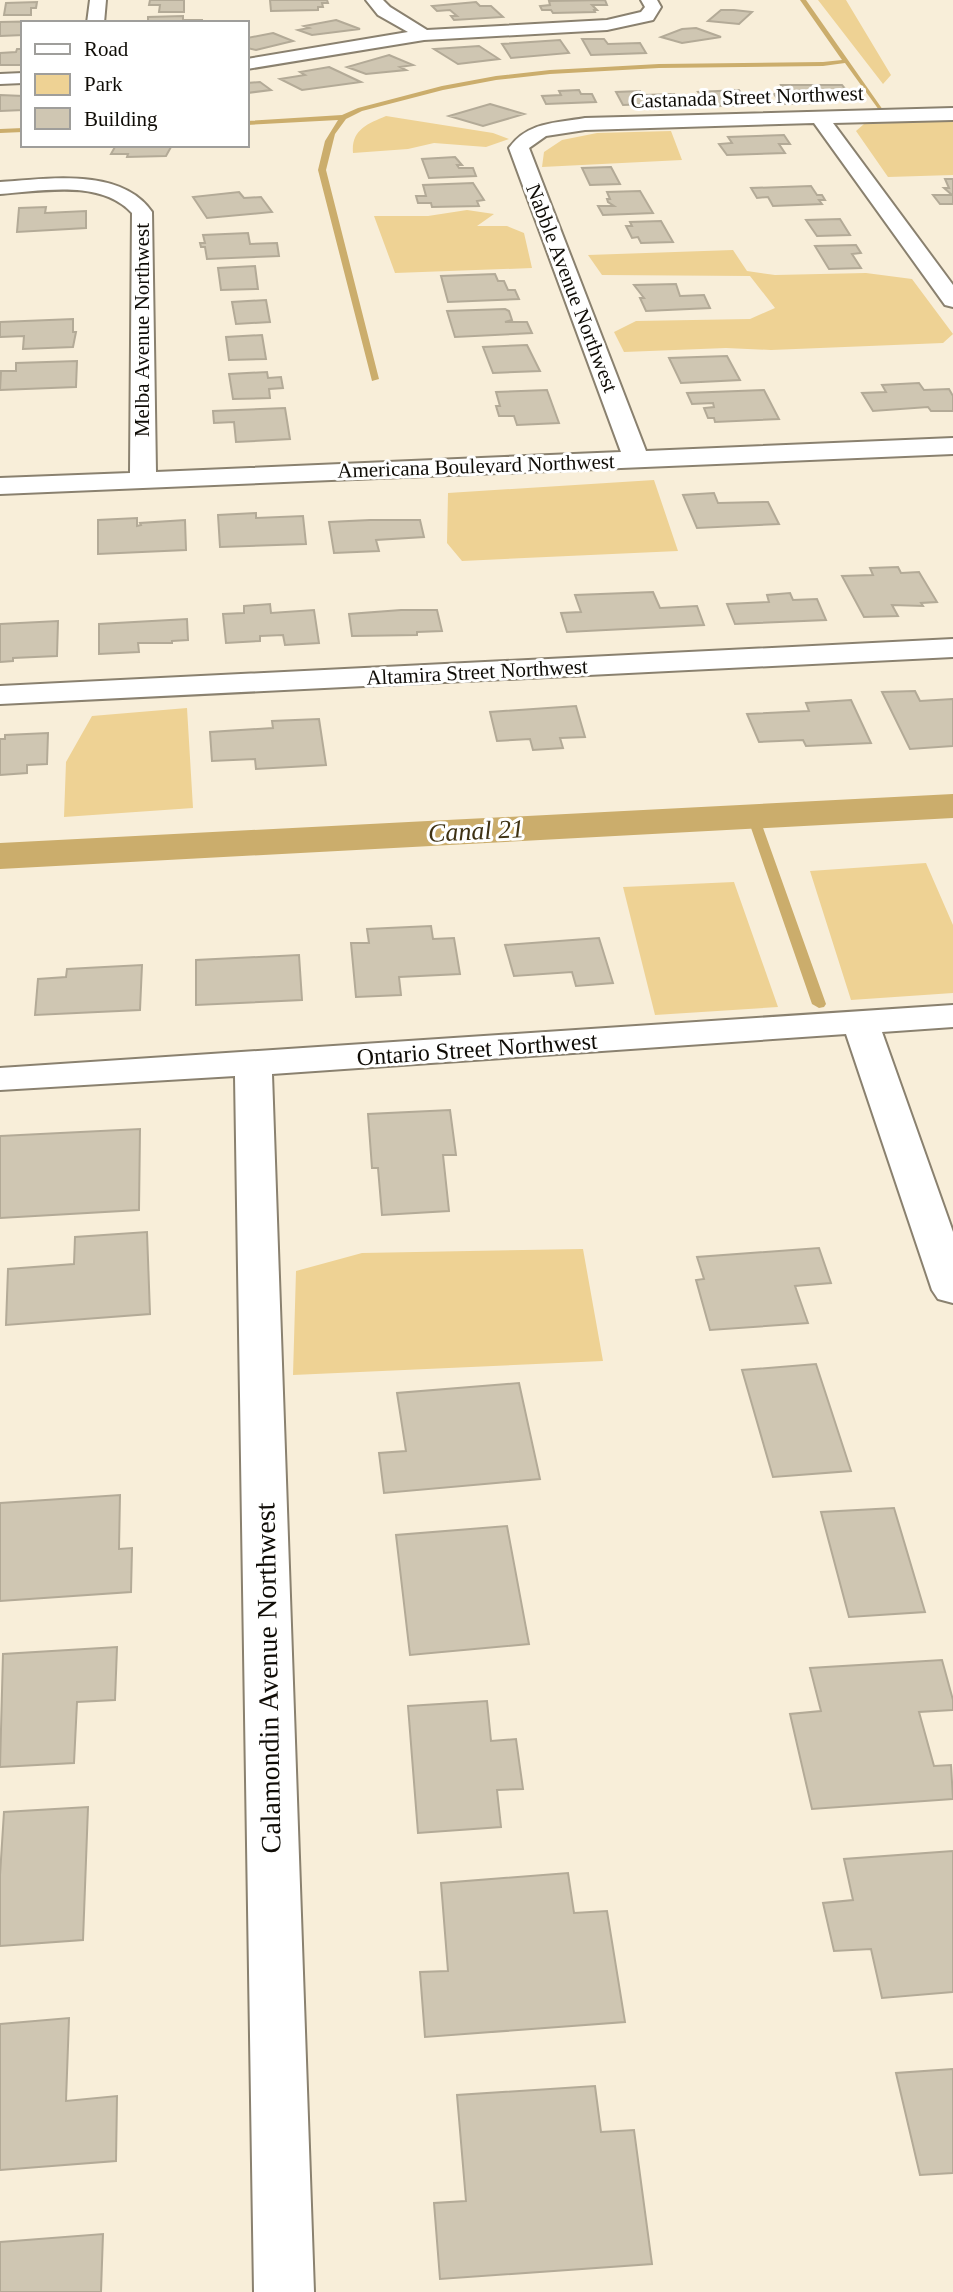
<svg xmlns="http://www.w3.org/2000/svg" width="953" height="2292" viewBox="0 0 953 2292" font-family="Georgia,serif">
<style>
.green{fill:#eed294}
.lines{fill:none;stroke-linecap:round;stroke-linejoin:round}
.stream{fill:#cbad6c;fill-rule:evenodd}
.canal{fill:#cbad6c;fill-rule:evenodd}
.building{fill:#cfc6b2;stroke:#b3aa97;stroke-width:2}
.minor-casing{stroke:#8a816f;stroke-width:4}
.minor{fill:#fff;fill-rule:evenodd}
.labels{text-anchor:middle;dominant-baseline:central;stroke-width:6;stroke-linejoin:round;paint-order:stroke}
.far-street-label{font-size:21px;fill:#0f0c06;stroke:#fff}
.street-label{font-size:24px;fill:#0f0c06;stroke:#fff}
.water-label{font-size:26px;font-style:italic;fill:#3e3113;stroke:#fff}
.near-street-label{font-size:28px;fill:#0f0c06;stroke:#fff}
</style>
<rect width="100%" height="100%" fill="#f8eed9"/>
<!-- green -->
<path class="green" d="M818 0H846L891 75 883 84Z
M386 116 493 133 509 139 486 147 434 143 408 149 353 153C351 130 367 124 386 116Z
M953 121V175L888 177 856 131 864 124Z
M671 131 682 160 542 167 544 152 562 140 597 133Z
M467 210 494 214 477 226H507L524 233 532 268 395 273 374 216H428Z
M733 250 747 271 775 275 866 273 912 279 953 334 943 343 771 350 726 348 624 352 614 332 636 321 750 319 775 308 750 276 602 275 588 255Z
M654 480 678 551 462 561 447 543 448 493Z
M187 708 193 808 64 817 66 762 92 716Z
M926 863 953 925V993L851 1000 810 871Z
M734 882 778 1007 655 1015 623 887Z
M583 1249 603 1361 293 1375 296 1271 362 1253Z"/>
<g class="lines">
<!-- stream -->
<path class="stream" d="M800 0H806L883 110H879L845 63 823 66 659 68 550 74 496 80 443 90 362 111 346 119 335 134 326 170 379 379 372 381 318 170 325 141 338 120 247 125V121L342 115 358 108 442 86 496 76 550 70 659 64 823 62 842 60Z
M23 128V132L0 133V129Z
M759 812 765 816 762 825 826 1004 824 1007 819 1008 812 1004 750 825 755 814Z"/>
<!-- canal -->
<path class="canal" d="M953 794V818L0 869V843Z"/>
</g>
<!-- building -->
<path class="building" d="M150 0H184V12H159L160 5H149Z
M270 0H327L328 3H322L323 7H318V10L271 11Z
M605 0 607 5H592L597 10H594L595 12 553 13 551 10H542L540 6 550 5 549 1Z
M37 2 36 8H31V15H4L6 3Z
M476 2 480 6H491L503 17 454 20 451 16H457L450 10 437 11 432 6Z
M721 10H734L752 12 739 24 708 21Z
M183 16V20H202V23H146L154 22 148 21V17Z
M336 20 360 29 312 35 298 30 309 28 304 26Z
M46 21 45 23H23V35L0 36V22Z
M696 28 721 37 682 43 661 37 682 29Z
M273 33 293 41 256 50 247 48V38Z
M582 39H604L608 44 640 43 646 53 591 55Z
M560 40 569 53 511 58 502 44Z
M479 46 499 59 458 64 434 49Z
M17 49H23V65H0V53L16 52Z
M389 55 413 65 400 67 406 70 366 74 347 67Z
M329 67 361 82 302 90 280 79 305 75 300 72Z
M260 82 271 90 247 93V83Z
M781 85H842L852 97 814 99 817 103 781 104 774 94 786 93Z
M579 90 581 94H592L596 102 546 104 542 96 561 95 559 91Z
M739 90 744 97H752L758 105 708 106 698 92Z
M640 91 643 95 674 94 679 103 623 105 616 92Z
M0 95 23 96V110L0 111Z
M490 104 524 114 483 126 449 116Z
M784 135 790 144H779L785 153 727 155 719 144 732 143 728 137Z
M116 145 171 147 166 156 127 157 128 154H111Z
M455 157 462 165H457L459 168H473L476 176 429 178 422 159Z
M611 167 620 184 590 185 582 168Z
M945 179H953V204H940L933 195H952L944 188H949Z
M473 183 484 200 477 201 479 206 432 207 431 203H418L416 196H426L423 185Z
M811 186 817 195H822L825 200H819L822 204 773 206 768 197 757 198 751 188Z
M640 191 653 213 603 215 598 206H614L608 202 607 199H610L607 192Z
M239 192 244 198 261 197 272 212 207 218 193 197Z
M46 207 45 213 86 211V228L17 232 19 208Z
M840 219 850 235 817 236 806 220Z
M661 221 673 242 641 243 638 237 632 238 626 226H632L630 222Z
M248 233 250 244 277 243 279 256 207 259 205 247H201L200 243H205L203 235Z
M856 245 861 253 852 254 861 268 829 269 815 246Z
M255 266 258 289 221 290 218 268Z
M495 274 498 281H504L508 290H515L519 299 448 302 441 276Z
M676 284 680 296 704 295 710 308 646 311 640 298H644L634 285Z
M266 300 270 322 236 324 232 302Z
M505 309 509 311 512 320 505 322H527L532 333 455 337 447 311Z
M73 319V332H76L73 347 23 349 24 336 0 337V322Z
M262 335 266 359 229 360 226 337Z
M527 345 540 371 493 373 483 347Z
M727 356 740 380 681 383 669 358Z
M77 361 76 387 0 390 1 371H16V363Z
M267 372 268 378 281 377 283 388 269 389 270 398 233 399 229 374Z
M919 383 924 390 949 389 953 396V411H931L928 407 873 411 862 393 886 392 882 385Z
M547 390 559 423 517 425 514 416H499L496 406H500L496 392Z
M764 390 779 419 715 422 714 418H708L704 408 714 407 713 403 692 404 687 393Z
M285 408 290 439 236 442 234 422 214 423 213 411Z
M714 493 718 503 768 502 779 524 697 528 683 495Z
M256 513V518L303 516 306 544 220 547 218 515Z
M137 518V526L141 525 140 523 185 520 186 550 98 554V520Z
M370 520H420L424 537 376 540 379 551 334 553 329 522Z
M898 567 901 573 919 572 937 602 921 603 923 606 892 605 898 616 864 617 842 576 873 575 870 568Z
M653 592 660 608 697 606 704 625 567 632 561 613 581 612 575 595Z
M790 593 793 600 817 599 826 620 735 624 727 604 769 602 767 595Z
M270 604 271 613 314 610 319 643 285 645 283 635 260 636V641L226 643 223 614 244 613V606Z
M401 610H437L442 631 417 632V635L352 636 349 614Z
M187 619 188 640 172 641V643H138L139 652 99 654V624Z
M58 621 57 656 13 658V661L0 662V624Z
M915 691 920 701 953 699V746L910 749 882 692Z
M851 700 871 743 806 746 803 740 759 742 747 714 809 711 806 703Z
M576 706 585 737 560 738 563 748 533 750 530 739 497 741 490 712Z
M319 719 326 765 256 769 255 759 212 761 210 732 273 728 272 721Z
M48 733 47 764 27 765V773L0 775V739H5V735Z
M431 926 433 939 454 938 460 974 399 977 401 995 356 997 351 943H369L367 929Z
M599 938 613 983 576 986 572 972 514 976 505 945Z
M299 955 302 1000 196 1005V960Z
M142 965 140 1010 35 1015 38 979 66 977 67 969Z
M450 1110 456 1155H443L449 1211 382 1215 378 1168H372L368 1114Z
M140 1129 139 1210 0 1218V1136Z
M147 1232 150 1314 6 1325 8 1269 74 1264 75 1237Z
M819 1248 831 1283 795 1286 808 1323 710 1330 696 1280 704 1279 697 1257Z
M816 1364 851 1471 773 1477 742 1370Z
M519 1383 540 1479 384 1493 379 1453 406 1451 397 1393Z
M120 1495 119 1549 132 1548 131 1592 0 1601V1503Z
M894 1508 925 1612 849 1617 821 1512Z
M507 1526 529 1644 410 1655 396 1535Z
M117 1647 115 1700 77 1702 74 1763 0 1767 3 1654Z
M942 1660 953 1700V1710L919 1712 934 1766 951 1765 953 1799 812 1809 790 1714 821 1711 810 1668Z
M487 1701 491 1741 516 1739 523 1789 497 1790 501 1827 418 1833 408 1706Z
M88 1807 83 1940 0 1946V1875L4 1812Z
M953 1851V1992L882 1998 871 1949 834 1951 823 1903 853 1900 844 1859Z
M568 1873 574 1913 607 1911 625 2022 425 2037 420 1972 448 1971 441 1883Z
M69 2018 66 2101 117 2096 116 2161 0 2170V2024Z
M953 2069V2173L920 2175 896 2073Z
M595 2086 601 2132 634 2130 652 2264 440 2279 434 2203 466 2201 457 2095Z
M103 2234 101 2292H0V2242Z"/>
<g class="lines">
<!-- minor casing -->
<g class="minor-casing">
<path id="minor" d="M90 0H106L104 23H87Z
M366 0H383L390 7 427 30 607 20 641 12 645 7 641 0H657L661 7 653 20 607 30 424 40 247 69V59L408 32 378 15Z
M23 73V83L0 84V74Z
M953 108V120L833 123 953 285V307L945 305 814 123 585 130 546 136 529 148 646 451 953 438V454L0 494V478L130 473 132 213C101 179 41 191 0 194V182C48 179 121 167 152 212L156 472 621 452 509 148C527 122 556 123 585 118Z
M953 639V657L0 704V686Z
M953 1005V1027L882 1032 953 1232V1303L938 1299 932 1290 846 1034 272 1074 314 2292H254L235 1076 0 1090V1068Z"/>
</g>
<!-- minor -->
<use href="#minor" class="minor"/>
</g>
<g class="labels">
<!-- far-street labels -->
<g class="far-street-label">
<text transform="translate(747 97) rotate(-2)">Castanada Street Northwest</text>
<text transform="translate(572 288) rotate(69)">Nabble Avenue Northwest</text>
<text transform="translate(142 330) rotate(-90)">Melba Avenue Northwest</text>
<text transform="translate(476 466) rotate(-2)">Americana Boulevard Northwest</text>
<text transform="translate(477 672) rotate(-3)">Altamira Street Northwest</text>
</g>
<!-- street labels -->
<g class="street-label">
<text transform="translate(477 1049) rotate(-4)">Ontario Street Northwest</text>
</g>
<!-- water labels -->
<g class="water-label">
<text transform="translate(476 831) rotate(-3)">Canal 21</text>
</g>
<!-- near-street labels -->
<g class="near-street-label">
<text transform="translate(268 1678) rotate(-91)">Calamondin Avenue Northwest</text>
</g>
</g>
<!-- legend -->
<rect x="21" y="21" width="228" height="126" fill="#ffffff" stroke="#9f9e9b" stroke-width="2"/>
<rect x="35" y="44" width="35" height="10" fill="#ffffff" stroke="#9f9e9b" stroke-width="2"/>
<text x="84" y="56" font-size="21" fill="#0f0c06">Road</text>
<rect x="35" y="74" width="35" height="21" fill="#eed294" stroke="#9f9e9b" stroke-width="2"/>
<text x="84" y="91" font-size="21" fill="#0f0c06">Park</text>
<rect x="35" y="108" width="35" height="21" fill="#cfc6b2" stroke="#9f9e9b" stroke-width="2"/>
<text x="84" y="126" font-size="21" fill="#0f0c06">Building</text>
</svg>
